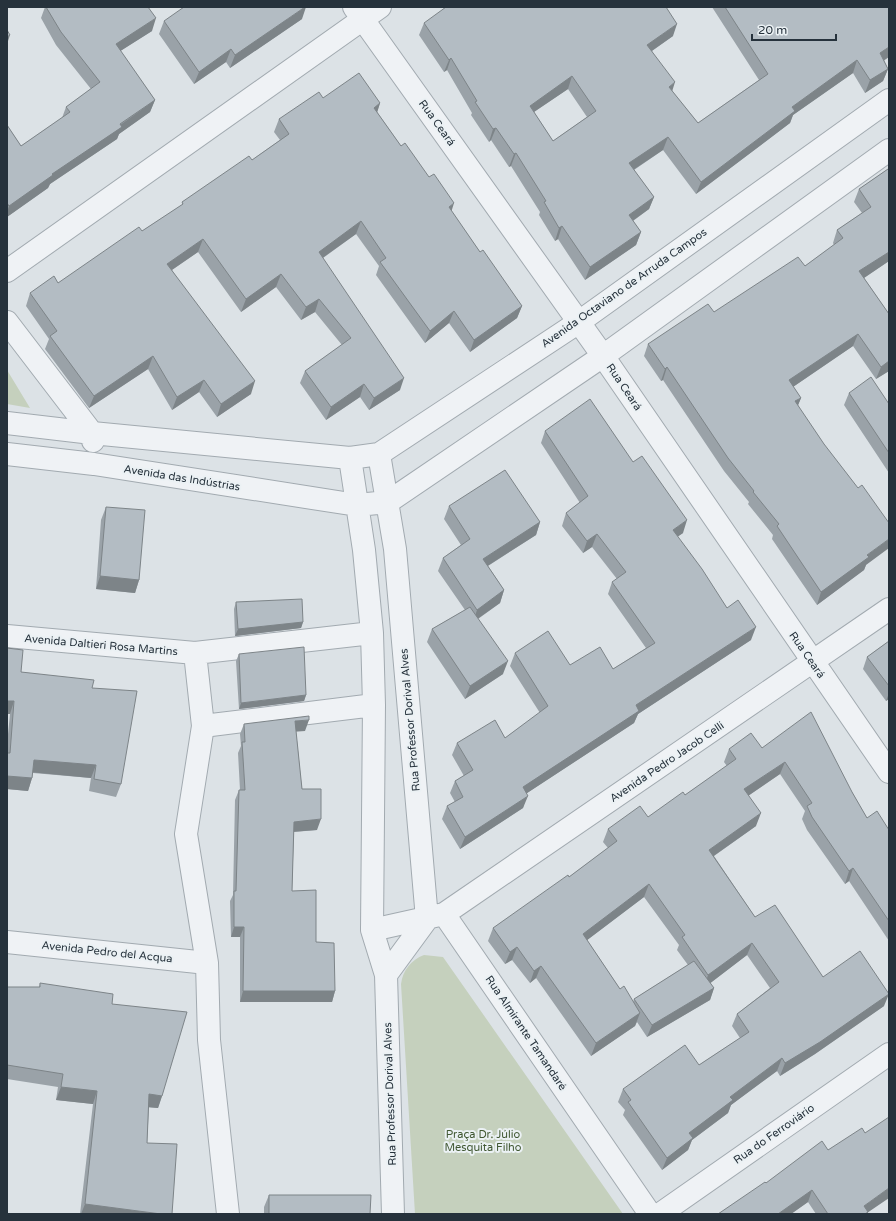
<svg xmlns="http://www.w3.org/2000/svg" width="896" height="1221" viewBox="0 0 896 1221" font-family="'Varela Round',sans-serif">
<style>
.green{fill:#c5d0bd}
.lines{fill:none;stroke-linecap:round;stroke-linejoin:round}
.minor-casing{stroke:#a2aab0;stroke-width:24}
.minor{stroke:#eff2f5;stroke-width:22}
.wall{fill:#9aa2a8;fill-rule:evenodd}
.shaded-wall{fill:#7d8488}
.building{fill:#b3bcc3;stroke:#7d8488;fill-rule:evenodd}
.labels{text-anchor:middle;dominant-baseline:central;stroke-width:4;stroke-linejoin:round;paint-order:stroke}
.street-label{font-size:11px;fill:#26323c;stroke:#ebf1f4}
.park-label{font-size:11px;fill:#415833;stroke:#ebf1f4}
</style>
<rect width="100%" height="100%" fill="#dce2e6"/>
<!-- green -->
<path class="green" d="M7 370 30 408 7 404Z
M424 955 443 957 623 1214H415L401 984C403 970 411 960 424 955Z"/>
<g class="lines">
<!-- minor casing -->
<g class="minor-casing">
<path id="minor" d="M354 7 603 356 889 772
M7 271 380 7
M7 322 92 433 93 441
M7 423 92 433 350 458 379 454 579 322 889 100
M7 454 94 464 357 505 388 502 603 356 889 150
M379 454 395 549 427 919 386 975
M350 458 364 550 372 633 374 705 372 930 386 975 393 1214
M7 636 195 653 372 633
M195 653 203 726 186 834 207 963 209 1040 228 1214
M203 726 374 705
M444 914 889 609
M372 930 444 914 650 1214
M7 942 207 963
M660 1214 889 1054"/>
</g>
<!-- minor -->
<use href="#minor" class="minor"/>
</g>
<!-- wall -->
<path class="wall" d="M45 7H148L152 31 120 51 155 100 150 112 119 134 117 139 50 184 48 188 7 217V125L21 146 62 118 66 107 91 89 56 45 41 18Z
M712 7H889L884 60 888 69 883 81 865 93 853 73 793 115 790 123 696 194 663 150 634 170 654 197 649 209 633 221 641 232 636 245 585 280 558 239 555 241 539 215 540 212 511 166 509 167 491 140 489 142 471 115 472 113 447 70 444 72 419 35 424 23 673 36 652 51 672 91 698 123 759 80ZM568 89 587 117 553 141 534 112Z
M302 19 230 68 226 62 194 84 159 34 164 21Z
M323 98 380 103 377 112 401 146 451 211 480 252 522 306 517 318 470 352 449 323 425 343 376 275 379 266 356 234 323 258 400 390 369 410 360 397 326 420 300 383 305 371 342 345 315 312 301 320 276 287 241 312 198 252 172 270 251 394 217 417 199 392 172 410 148 369 89 408 45 349 49 339 26 306 30 293 58 283 142 231 182 205V202L252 160 280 140 274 132 279 119Z
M888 169 889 261 864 278 889 314V371L876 379 853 346 793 387 801 398 798 405 866 565 864 570 817 605 772 539 773 535 748 504 749 502 724 471 663 380 661 381 644 356 648 344 714 312 805 266 834 245 833 243 837 230 862 213 854 202 859 189Z
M849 393 889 404V473L844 405Z
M545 431 683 533 677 537 727 608 751 640 638 714 634 723 527 793 523 808 460 849 442 819 447 806 455 802 450 793 455 781 464 776 452 755 457 743 505 738 540 713 510 666 515 653 570 665 613 669 646 648 608 594 612 582 617 579 592 547 583 553 562 526 566 513 580 503 541 443Z
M449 506 540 522 536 535 488 566 504 590 500 603 478 619 503 674 465 699 427 642 432 629 465 610 438 571 443 558 461 545 444 519Z
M106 507 139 580 135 593 96 589 101 520Z
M236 602 303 622 301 628 235 636 234 609Z
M889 641V699L886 701 863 669 867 657Z
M7 648 21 672 92 688 121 784 116 797 89 791 91 778 33 773 32 778 28 791 7 789V744L10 714H7Z
M239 654 306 695 304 701 239 709 236 661Z
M244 724 305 731H296L302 789 317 830 294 832 292 891 316 942 335 991 332 1002H240V937H231L230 901 233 895 235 800 239 790H240L238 753 241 746 240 734Z
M762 748 852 792 867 818 889 830V941L849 881 845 884 807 830 802 819 805 811 780 774 748 796 756 826 714 856 755 917 823 977 884 1006 815 1054 780 1076 777 1071 731 1105 728 1113 692 1140 688 1150 662 1170 623 1115 625 1110 618 1102 623 1089 699 1065 740 1038 732 1026 737 1014 770 988 747 955 710 983 714 988 710 1000 647 1037 637 1022 635 1026 591 1056 536 978 530 983 512 960 505 964 488 941 493 928 569 877 608 848 603 842 608 829 648 817 685 795 727 766 724 762 729 749ZM644 897 679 945 677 950 688 965 634 999 633 1002 620 989 587 940Z
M40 983 112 1004 162 1096 158 1108 149 1107 147 1143 172 1214H80L93 1104 56 1100 58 1087 7 1079V987H39Z
M865 1133 867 1214H816L808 1202 791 1214H718L766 1183 828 1150Z
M269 1195 370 1214H264V1207Z"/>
<!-- shaded-wall -->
<path class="shaded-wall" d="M305 7H306L302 19 230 68 235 55Z
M156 18 152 31 111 57 116 44Z
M677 24 673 36 643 57 647 45Z
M10 35 7 44V37Z
M889 47V57L876 66 880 53Z
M231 49 226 62 194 84 199 72Z
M451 58 447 70 444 72 449 60Z
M857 60 853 73 793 115 790 123 696 194 701 182 792 107Z
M888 69 883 81 865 93 870 80Z
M572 76 568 89 525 118 530 106Z
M675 82 671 95 669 87Z
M155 100 150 112 119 134 117 139 50 184 48 188 7 217V212L9 206 52 174Z
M380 103 376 116 374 108Z
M496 128 491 140 489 142 493 129Z
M668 137 663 150 624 176 629 163Z
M516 153 511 166 509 167 514 154Z
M654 197 649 209 624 227 629 215Z
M454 203 450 216 449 207Z
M361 221 356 234 314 264 319 252Z
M562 226 558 239 555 241 559 228Z
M641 232 636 245 585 280 590 267Z
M203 239 198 252 163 276 167 264Z
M889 252V261L855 284 859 271Z
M281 274 276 287 241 312 246 299Z
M319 299 315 312 301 320 306 307Z
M522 306 517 318 470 352 474 340Z
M454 311 449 323 425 343 430 331Z
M858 334 853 346 784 393 789 380Z
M153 356 148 369 89 408 94 396Z
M889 361V371L876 379 881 367Z
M667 367 663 380 661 381 665 369Z
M404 378 400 390 369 410 374 398Z
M204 380 199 392 172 410 177 397Z
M255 381 251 394 217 417 221 404Z
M364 384 360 397 326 420 331 407Z
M801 398 796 410 795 401Z
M687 520 683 533 668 543 673 530Z
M540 522 536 535 478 572 483 559Z
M597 534 592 547 583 553 587 541Z
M889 539V548L866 565 864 570 817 605 821 592 867 555Z
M100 576 139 580 135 593 96 589Z
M504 590 500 603 473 622 477 610Z
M303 622 301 628 235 636 238 629Z
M756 627 751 640 638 714 634 723 518 799 523 787 636 705Z
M508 661 503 674 465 699 470 686Z
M889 693V699L886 701Z
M306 695 304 701 239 709 241 703Z
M7 701H14L10 714H7Z
M309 720 305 731 291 732 295 721Z
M34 760 96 765 91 778 29 772Z
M785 762 780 774 739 802 744 789Z
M7 776 32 778 28 791 7 789Z
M528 796 523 808 460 849 465 837Z
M761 813 756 826 705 862 709 850Z
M321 819 317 830 290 832 294 822Z
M853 868 849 881 845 884 849 871Z
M649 884 644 897 578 947 583 934Z
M234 927H244L240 937H231Z
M752 943 747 955 704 988 708 975Z
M517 947 512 960 505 964 510 952Z
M541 966 536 978 530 983 534 971Z
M714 988 710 1000 647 1037 652 1025Z
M243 991H335L332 1002H240Z
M889 994 884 1006 815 1054 780 1076 785 1063Z
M640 1013 635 1026 591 1056 596 1043Z
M782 1058 777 1071 731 1105 728 1113 692 1140 688 1150 662 1170 667 1158 689 1133 730 1097Z
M61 1087 97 1091 93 1104 56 1100Z
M149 1094 162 1096 158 1108 145 1107Z
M889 1188V1198L867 1213V1214H861L864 1206Z
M812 1190 808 1202 791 1214H778Z
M85 1204 161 1214H81Z"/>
<!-- building -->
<path class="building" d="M46 7H148L156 18 116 44 155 100 120 124 122 127 52 174 53 175 9 206 7 203V125L21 146 70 112 66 107 100 82 61 32Z
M184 7H305L235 55 231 49 199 72 164 21Z
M446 7H666L677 24 647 45 675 82 669 87 698 123 768 74 725 7H889V47L880 53 888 69 870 80 857 60 792 107 795 111 701 182 668 137 629 163 654 197 629 215 641 232 590 267 562 226 559 228 544 202 546 201 516 153 514 154 496 128 493 129 475 102 477 101 451 58 449 60 424 23ZM572 76 596 111 553 141 530 106Z
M7 30 10 35 7 37Z
M359 73 380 103 374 108 401 146 405 143 429 177 434 174 454 203 449 207 480 252 483 250 522 306 474 340 454 311 430 331 380 262 386 258 361 221 319 252 404 378 374 398 364 384 331 407 305 371 351 338 319 299 306 307 281 274 246 299 203 239 167 264 255 381 221 404 204 380 177 397 153 356 94 396 50 336 57 331 30 293 54 276 58 283 139 227 142 231 183 204 182 202 249 156 252 160 289 134 279 119 319 92 323 98Z
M888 169 889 171V252L859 271 889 314V361L881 367 858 334 789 380 801 398 795 401 824 444 858 488 862 485 889 523V539L867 555 869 557 821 592 777 526 779 524 753 492 754 491 728 458 667 367 665 369 648 344 708 304 714 312 798 257 805 266 843 238 837 230 871 207 859 189Z
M871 377 889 404V453L849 393Z
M590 399 633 462 642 456 687 520 673 530 702 569 727 608 738 600 756 627 636 705 639 711 523 787 528 796 465 837 447 806 463 797 455 781 473 770 457 743 495 720 505 738 548 706 515 653 548 631 570 665 600 647 613 669 655 643 612 582 626 572 597 534 587 541 566 513 588 496 545 431Z
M505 470 540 522 483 559 504 590 477 610 443 558 470 539 449 506Z
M106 507 145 510 139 580 100 576Z
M302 599 303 622 238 629 236 602Z
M470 607 508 661 470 686 432 629Z
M889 641V686L867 657Z
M304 647 306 695 241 703 239 654Z
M7 648 23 650 21 672 94 680 92 688 137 691 121 784 94 779 96 765 34 760 32 778 7 776V753H10L14 701H7Z
M811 712 852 792 867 818 877 811 889 830V921L853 868 849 871 812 817 807 806 812 803 785 762 744 789 761 813 709 850 755 917 775 905 823 977 860 951 889 994 820 1042 785 1063 782 1058 730 1097 733 1100 689 1133 693 1138 667 1158 628 1102 631 1100 623 1089 685 1045 699 1065 749 1032 737 1014 779 982 752 943 708 975 682 937 685 935 649 884 583 934 620 989 624 986 640 1013 596 1043 541 966 534 971 517 947 510 952 493 928 568 875 569 877 617 841 608 829 640 806 648 817 683 792 685 795 736 759 729 749 751 733 762 748Z
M309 716V720L295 721 302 789H321V819L294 822 292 891 316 890V942L334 943 335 991H243L244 927H234V891H236L239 790H245L242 742H245L244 724Z
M694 961 714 988 652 1025 634 999Z
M40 983 113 994 112 1004 187 1012 162 1096 149 1094 147 1143 177 1144 172 1214H161L85 1204 97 1091 61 1087 63 1074 7 1065V987H40Z
M889 1117V1188L864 1206 868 1212 865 1214H828L812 1190 778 1214H718L765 1182 766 1183 822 1141 828 1150 862 1128 865 1133Z
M269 1195H371L370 1214H269Z"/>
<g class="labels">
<!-- street labels -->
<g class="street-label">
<text transform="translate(437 123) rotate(54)">Rua Ceará</text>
<text transform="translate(624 288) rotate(-35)">Avenida Octaviano de Arruda Campos</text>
<text transform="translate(624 387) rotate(56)">Rua Ceará</text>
<text transform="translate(182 478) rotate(9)">Avenida das Indústrias</text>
<text transform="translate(101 645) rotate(5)">Avenida Daltieri Rosa Martins</text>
<text transform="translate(807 655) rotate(55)">Rua Ceará</text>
<text transform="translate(410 720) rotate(-95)">Rua Professor Dorival Alves</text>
<text transform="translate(667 762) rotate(-34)">Avenida Pedro Jacob Celli</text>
<text transform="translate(107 952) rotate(6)">Avenida Pedro del Acqua</text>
<text transform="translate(526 1033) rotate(56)">Rua Almirante Tamandaré</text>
<text transform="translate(390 1094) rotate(-92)">Rua Professor Dorival Alves</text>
<text transform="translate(774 1134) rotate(-35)">Rua do Ferroviário</text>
</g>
<!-- park labels -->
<g class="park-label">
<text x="483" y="1134">Praça Dr. Júlio<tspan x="483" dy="13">Mesquita Filho</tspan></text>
</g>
</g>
<!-- border -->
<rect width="896" height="1221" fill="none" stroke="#26323c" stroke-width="16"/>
<!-- scale -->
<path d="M752 34v6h84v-6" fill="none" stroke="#26323c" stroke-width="2"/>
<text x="758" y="34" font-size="12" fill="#26323c" stroke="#ebf1f4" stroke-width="3" paint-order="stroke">20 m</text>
</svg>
